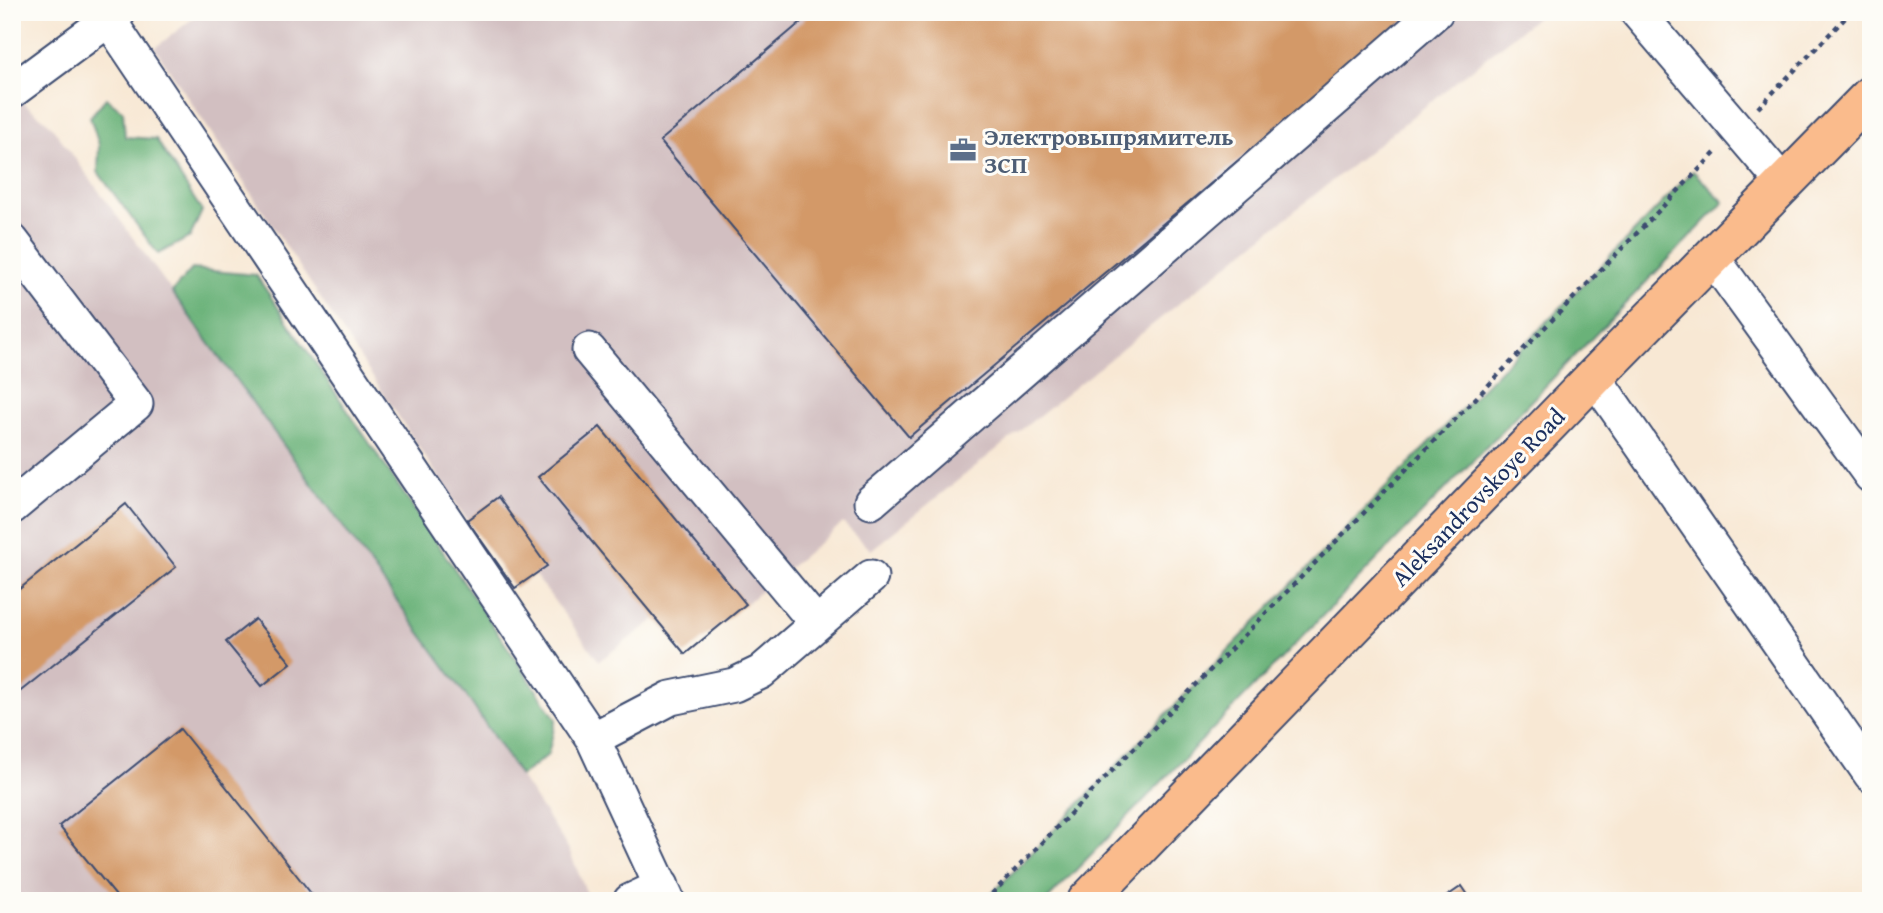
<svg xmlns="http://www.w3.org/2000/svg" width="1883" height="913" viewBox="0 0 1883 913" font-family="'Gentium Book Plus',serif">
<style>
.industrial{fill:#d2bfc1}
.forest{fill:#6ab279;stroke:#42706c;stroke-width:2}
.building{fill:#d39968}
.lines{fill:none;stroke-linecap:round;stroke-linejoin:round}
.minor-casing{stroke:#3c4b70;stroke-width:37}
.major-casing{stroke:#3c4b70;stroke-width:42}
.path{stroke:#3c4b70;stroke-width:4.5;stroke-dasharray:5 5;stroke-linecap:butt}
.minor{stroke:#fff;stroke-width:33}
.major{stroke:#fabb8c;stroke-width:38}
.labels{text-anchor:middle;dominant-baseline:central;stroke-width:6;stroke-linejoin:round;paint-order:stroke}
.service-label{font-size:24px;font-weight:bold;fill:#4e5e75;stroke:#fdfcf7;text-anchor:start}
.street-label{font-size:24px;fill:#1b2f5e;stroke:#fdfcf7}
</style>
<rect width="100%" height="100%" fill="#fdfcf7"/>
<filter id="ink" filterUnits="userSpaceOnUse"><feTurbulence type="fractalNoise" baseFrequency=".0143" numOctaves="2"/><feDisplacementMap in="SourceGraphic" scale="14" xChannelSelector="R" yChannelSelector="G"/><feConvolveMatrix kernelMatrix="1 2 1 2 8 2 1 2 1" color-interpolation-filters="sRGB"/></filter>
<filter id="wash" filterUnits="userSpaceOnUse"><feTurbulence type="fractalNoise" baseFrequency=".00686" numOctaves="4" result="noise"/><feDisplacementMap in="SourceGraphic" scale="28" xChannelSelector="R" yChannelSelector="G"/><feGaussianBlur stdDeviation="1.57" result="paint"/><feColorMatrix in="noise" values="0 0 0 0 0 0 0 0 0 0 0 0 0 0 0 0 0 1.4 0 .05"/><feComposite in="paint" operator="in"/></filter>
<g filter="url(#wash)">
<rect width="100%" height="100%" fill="#f8e8d4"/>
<!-- industrial -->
<path class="industrial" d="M201 12H1543L871 550 843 523 685 654 656 619 599 661 535 575 515 588 467 520 155 48Z
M12 94 50 124 470 701 568 848 590 901H12Z"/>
<!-- forest -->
<path class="forest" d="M106 98 123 111 125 137 156 139 202 211 190 237 158 254 98 172 99 145 90 117Z
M1693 171 1724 202 1046 901H985Z
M192 269 256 275 556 719 548 755 520 776 470 701 172 292Z"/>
<g id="blocks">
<!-- building -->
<path class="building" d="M813 12H1415L909 437 660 141Z
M600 427 746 604 685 654 538 477Z
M498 497 547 566 515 588 467 520Z
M126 504 176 567 12 698V595Z
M255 619 291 663 262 686 226 642Z
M180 729 280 854 317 901H120L59 826Z
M1462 886 1472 901H1440Z"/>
</g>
</g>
<g filter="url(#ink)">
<use href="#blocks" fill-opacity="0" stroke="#3c4b70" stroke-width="2"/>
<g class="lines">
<!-- minor casing -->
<g class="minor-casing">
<path id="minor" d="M1637 12 1785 185
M109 20 593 739 668 901
M12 91 119 12
M12 241 136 404 12 507
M1712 257 1871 476
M589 350 816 623
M1594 377 1871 775
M871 502 1436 12
M593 739 671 698 734 685 761 672 871 577
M630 901 662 886"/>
</g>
<!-- major casing -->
<g class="major-casing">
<path id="major" d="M1087 901 1594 377 1871 95"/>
</g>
<!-- path -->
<path class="path" d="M1758 108 1851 12
M985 901 1718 150"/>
<!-- minor -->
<use href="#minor" class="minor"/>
<!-- major -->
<use href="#major" class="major"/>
</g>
</g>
<!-- icons -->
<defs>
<g id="office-bare" transform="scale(2.1)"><path d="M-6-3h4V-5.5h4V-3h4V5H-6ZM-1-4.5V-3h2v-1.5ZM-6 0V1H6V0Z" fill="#5c6f8a" stroke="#fdfcf7" stroke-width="2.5" paint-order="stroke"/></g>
</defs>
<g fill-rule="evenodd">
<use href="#office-bare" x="963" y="150"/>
</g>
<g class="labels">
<!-- service labels -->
<g class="service-label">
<text x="984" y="136">Электровыпрямитель<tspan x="984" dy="28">ЗСП</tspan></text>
</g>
<!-- street labels -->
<g class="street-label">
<text transform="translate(1478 497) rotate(-46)">Aleksandrovskoye Road</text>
</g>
</g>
<!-- margin -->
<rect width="1883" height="913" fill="none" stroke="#fdfcf7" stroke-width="42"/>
</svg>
